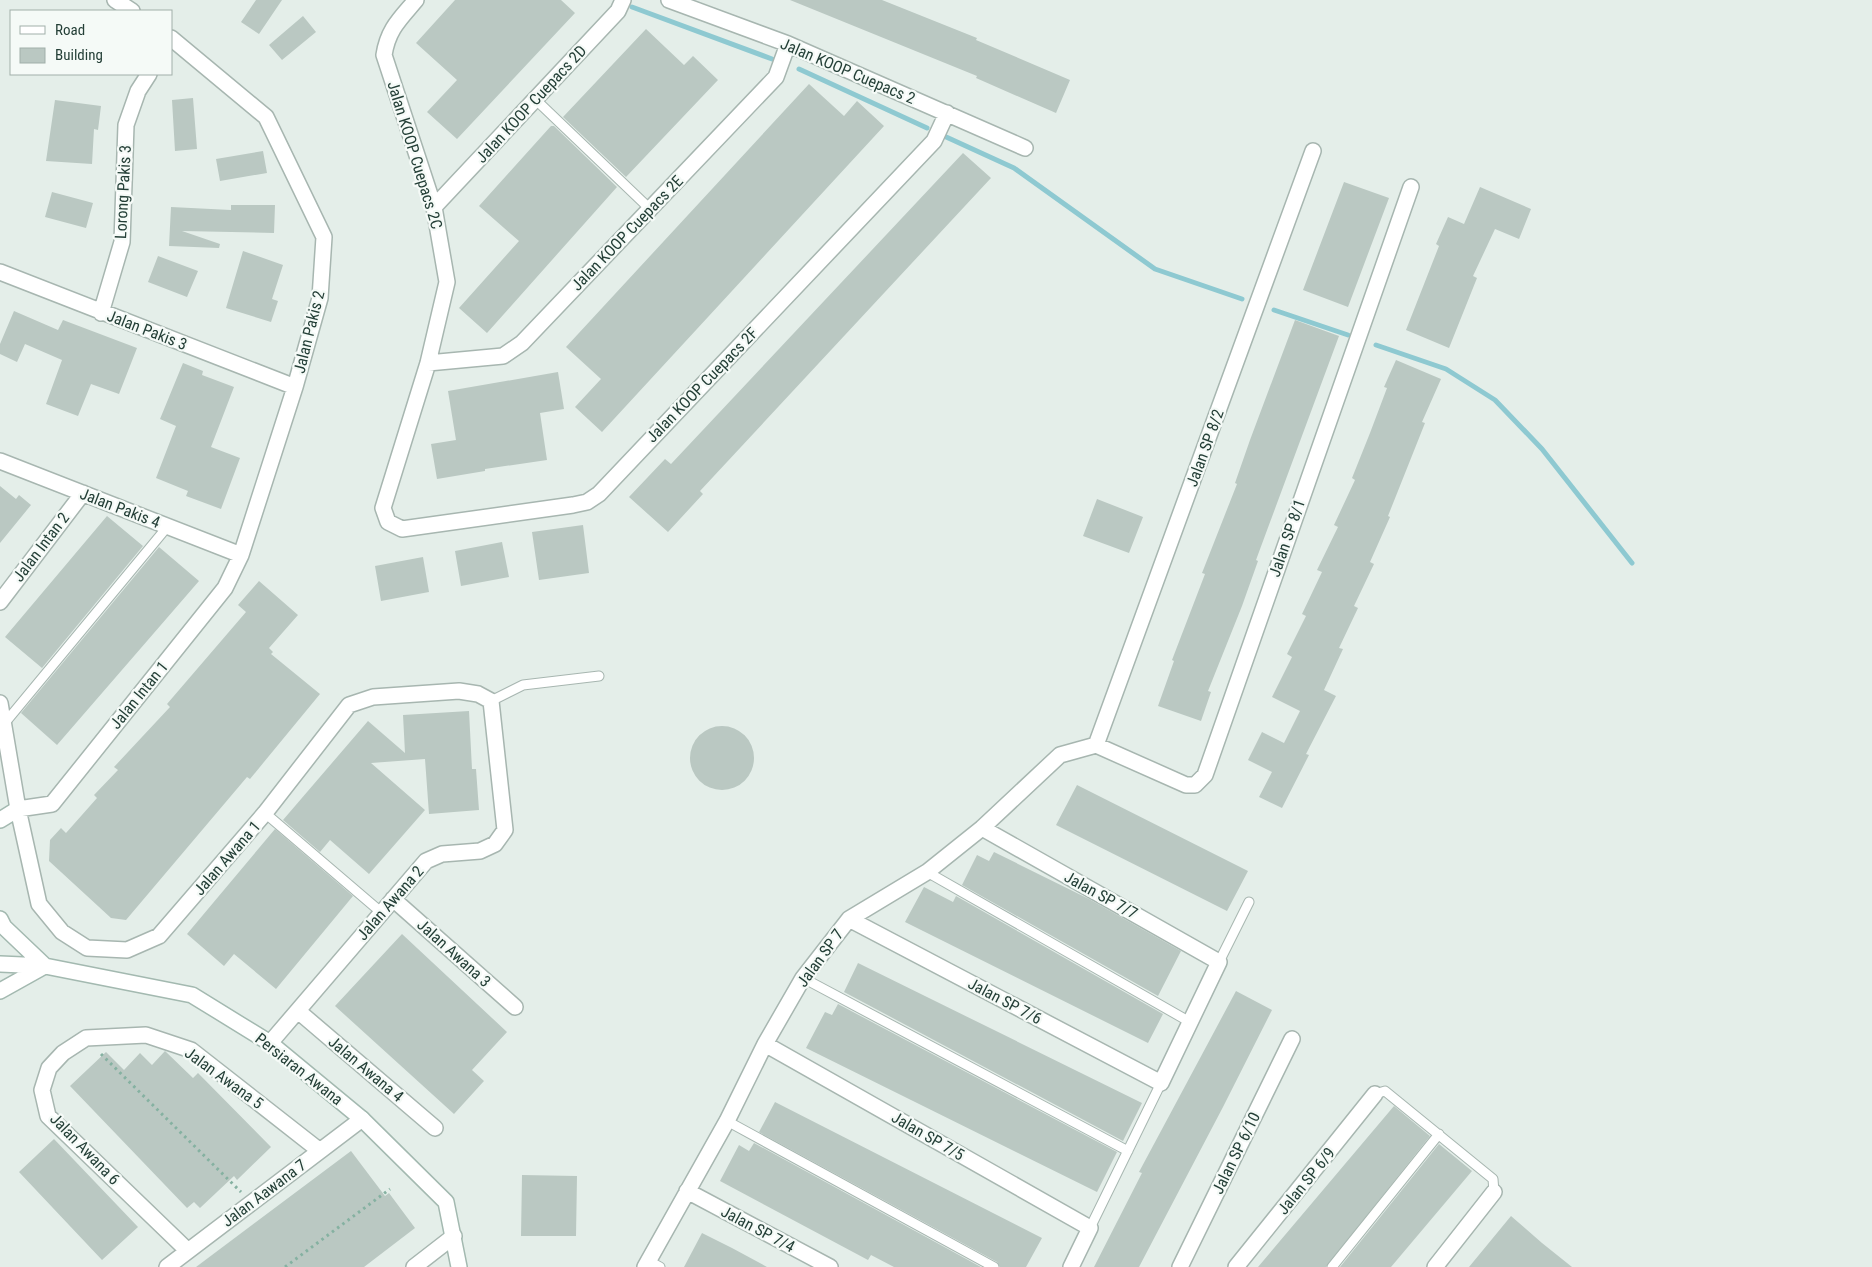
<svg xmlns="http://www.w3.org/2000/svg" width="1872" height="1267" viewBox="0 0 1872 1267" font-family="'Roboto Condensed',sans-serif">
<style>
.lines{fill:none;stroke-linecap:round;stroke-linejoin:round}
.stream{stroke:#8ec9d1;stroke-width:5}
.building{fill:#bac8c2}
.lane-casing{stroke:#a7b6b0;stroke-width:11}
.street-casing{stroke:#a7b6b0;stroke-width:18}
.secondary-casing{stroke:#a3b9b0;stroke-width:18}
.path{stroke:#85b1a1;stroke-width:3;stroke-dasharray:2.5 4;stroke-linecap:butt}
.lane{stroke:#fff;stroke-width:9}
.street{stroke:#fff;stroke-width:15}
.secondary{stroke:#fff;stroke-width:15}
.labels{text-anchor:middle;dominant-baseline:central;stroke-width:4.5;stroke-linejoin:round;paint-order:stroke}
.street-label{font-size:16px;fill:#243f37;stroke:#f5faf7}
</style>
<rect width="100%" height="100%" fill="#e4eee9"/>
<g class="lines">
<!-- stream -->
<path class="stream" d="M632 7 772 59
M799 69 927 128
M944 136 1014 168 1155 269 1242 299
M1274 310 1348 335
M1376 345 1446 369 1495 400 1542 449 1632 563"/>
</g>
<!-- building -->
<path class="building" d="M256 0H282L259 34 241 22Z
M455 0H561L575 13 457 139 427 112 457 80 416 43Z
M790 0H882L977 38 976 40 1070 80 1056 113 976 78 977 76Z
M303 16 316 32 282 60 269 45Z
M646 29 684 65 693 56 718 80 626 177 563 117Z
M809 84 844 116 857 101 884 126 602 432 575 407 601 379 566 347Z
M193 98 197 149 175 151 172 100Z
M55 100 101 106 98 130 94 129 92 164 46 161Z
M551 126H554L617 187 487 333 459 308 519 241 479 206Z
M263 151 267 173 220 181 216 159Z
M963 153 991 178 700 491 703 494 668 532 629 497 665 459 671 464Z
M1344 182 1389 198 1348 307 1303 290Z
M1480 187 1531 209 1519 239 1495 229 1473 276 1477 278 1449 348 1406 330 1439 246 1436 244 1448 217 1464 224Z
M52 192 93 203 86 228 45 217Z
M231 205H275L274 233 182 231 220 244 219 248 169 246 171 207 231 210Z
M243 251 283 265 272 299 278 301 271 322 226 308Z
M158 256 198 271 187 297 148 282Z
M14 311 58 330 63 320 137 348 119 394 91 384 78 416 46 404 62 360 25 344 17 362 0 354V344Z
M1295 320 1339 336 1256 560 1258 561 1242 606 1208 691 1211 692 1201 721 1158 706 1174 661 1172 660 1205 574 1202 573 1237 484 1235 483 1250 440Z
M1396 360 1441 379 1422 422 1425 423 1388 516 1390 517 1370 562 1374 564 1354 606 1358 608 1339 648 1343 649 1324 690 1336 696 1306 754 1309 755 1282 808 1259 797 1272 772 1248 760 1262 732 1284 743 1300 711 1272 697 1292 657 1287 654 1306 616 1302 614 1322 572 1317 570 1338 527 1334 525 1355 480 1352 478 1370 433 1387 388 1384 387Z
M183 363 203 371 202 375 234 387 211 447 240 458 221 509 186 496 188 491 156 478 176 426 160 419Z
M558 372 564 409 540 413 547 460 485 469V471L437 479 431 444 456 440 448 391Z
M0 486 16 499 19 495 31 505 0 543Z
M1097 499 1143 517 1129 553 1083 536Z
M107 516 143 546 42 668 5 637Z
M583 525 589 573 539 580 532 532Z
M502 542 509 577 461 586 455 551Z
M159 547 199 581 57 745 21 713Z
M423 557 429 592 381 601 375 566Z
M259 581 298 615 269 648 273 652 271 654 320 694 250 779 247 777 126 920 111 918 49 861 50 840 61 828 66 833 97 798 94 795 118 770 114 767 170 707 167 704 246 612 238 605Z
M469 711 472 769H476L479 810 429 814 425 759 371 763 425 810 369 874 330 840 320 852 283 820 368 721 405 753 403 715Z
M690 758a32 32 0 1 1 64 0a32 32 0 1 1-64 0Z
M1077 785 1248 871 1227 911 1056 825Z
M275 829 353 896 276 989 234 954 224 966 187 934Z
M994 852 1089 899 1181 951 1158 996 962 885 977 855 989 861Z
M924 887 953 902 956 896 1163 1014 1148 1043 905 922Z
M402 934 507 1032 472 1070 484 1081 454 1114 335 1006Z
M858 963 1142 1103 1123 1141 844 992Z
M1236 991 1272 1010 1223 1107 1139 1267H1094L1142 1173 1139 1172Z
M838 1004 1117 1152 1097 1192 806 1048 825 1012 832 1015Z
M165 1051 193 1078 198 1073 271 1147 237 1180 234 1176 200 1208 194 1202 187 1208 70 1086 106 1052 124 1070 140 1053 152 1065Z
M775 1102 1042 1238 1026 1267H1000L997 1262 759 1132Z
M1394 1106 1430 1136 1326 1267H1258Z
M54 1139 138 1227 102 1260 19 1172Z
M754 1143 981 1267H894L871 1255 868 1260 720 1181 739 1145 749 1151Z
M1439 1144 1472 1171 1391 1267H1340Z
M351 1151 385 1196 389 1193 415 1228 364 1267H196Z
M522 1175 577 1176 576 1236H521Z
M1511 1216 1542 1243 1572 1267H1469Z
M702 1233 732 1248 767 1267H684Z"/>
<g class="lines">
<!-- lane casing -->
<g class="lane-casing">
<path id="lane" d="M535 99 650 209
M491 701 523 685 599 676
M4 724 168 526
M265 813 382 913
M927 872 1190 1022
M1219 962 1249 902
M803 978 1128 1151
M1375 1094 1385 1091 1493 1179 1494 1192
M727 1121 994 1267
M1090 1228 1161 1083
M649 1261 660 1267
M1332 1267 1439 1134"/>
</g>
<!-- street casing -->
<g class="street-casing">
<path id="street" d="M115 0 132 11
M416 0C400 19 388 29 384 55L434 207 447 282 428 363 383 508 388 522 402 529 573 505 587 502 599 494 934 141 947 113
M669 0 788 44 1025 148
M434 207 618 11 623 0
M0 272 295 387
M101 313 122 242 126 125 138 91 149 74
M428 363 503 356 522 343 776 77 788 44
M0 461 241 555
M0 602 83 493
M0 703 18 809 39 904 62 932 87 948 127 950 159 936 265 813 349 705 373 697 459 691 478 694 491 701 505 830 495 844 480 851 442 854 426 861 270 1043
M1096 745 1186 785H1195L1205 775 1411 187
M1096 745 1313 151
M18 809 52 804 225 588 241 555 295 387 320 298 324 237 266 117 171 38
M393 899 515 1007
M849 919 1161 1083 1219 962 982 828
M298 1011 435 1128
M765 1044 1090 1228 1071 1267
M687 1191 830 1267
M188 1251 48 1116 42 1090 49 1068 63 1053 86 1038 146 1035 191 1050 320 1151
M167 1267 362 1119
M414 1267 454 1236
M645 1267 727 1121 765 1044 803 978 849 919 927 872 982 828 1060 755 1096 745
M1180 1267 1292 1039
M1236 1267 1375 1094
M1435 1267 1494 1192"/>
</g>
<!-- secondary casing -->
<g class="secondary-casing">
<path id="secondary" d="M0 820 18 809
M0 919 4 927 45 966
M0 964 45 966 192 995 270 1043 362 1119 446 1202 459 1267
M0 991 43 967"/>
</g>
<!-- path -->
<path class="path" d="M101 1054 241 1192
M285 1267 390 1189"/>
<!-- lane -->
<use href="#lane" class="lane"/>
<!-- street -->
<use href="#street" class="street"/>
<!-- secondary -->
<use href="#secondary" class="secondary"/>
</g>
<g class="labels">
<!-- street labels -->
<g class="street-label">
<text transform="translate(848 71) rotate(23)">Jalan KOOP Cuepacs 2</text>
<text transform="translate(531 104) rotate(-47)">Jalan KOOP Cuepacs 2D</text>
<text transform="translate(415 155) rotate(73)">Jalan KOOP Cuepacs 2C</text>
<text transform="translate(123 192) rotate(-87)">Lorong Pakis 3</text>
<text transform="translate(627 233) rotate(-46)">Jalan KOOP Cuepacs 2E</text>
<text transform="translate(147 330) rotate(21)">Jalan Pakis 3</text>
<text transform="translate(309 332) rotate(-76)">Jalan Pakis 2</text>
<text transform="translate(702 385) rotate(-46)">Jalan KOOP Cuepacs 2F</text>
<text transform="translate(1205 448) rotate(-70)">Jalan SP 8/2</text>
<text transform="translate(120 508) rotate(21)">Jalan Pakis 4</text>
<text transform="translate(1287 538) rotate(-71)">Jalan SP 8/1</text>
<text transform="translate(41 547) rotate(-53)">Jalan Intan 2</text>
<text transform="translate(139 695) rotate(-51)">Jalan Intan 1</text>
<text transform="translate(227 858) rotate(-49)">Jalan Awana 1</text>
<text transform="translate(1101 895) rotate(29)">Jalan SP 7/7</text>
<text transform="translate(390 903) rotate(-49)">Jalan Awana 2</text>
<text transform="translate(454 953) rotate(42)">Jalan Awana 3</text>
<text transform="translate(820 958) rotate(-54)">Jalan SP 7</text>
<text transform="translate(1005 1001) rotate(28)">Jalan SP 7/6</text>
<text transform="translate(299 1069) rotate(38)">Persiaran Awana</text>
<text transform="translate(366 1069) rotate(40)">Jalan Awana 4</text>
<text transform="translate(224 1078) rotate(36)">Jalan Awana 5</text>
<text transform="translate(928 1136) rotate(30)">Jalan SP 7/5</text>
<text transform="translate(85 1149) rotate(46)">Jalan Awana 6</text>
<text transform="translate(1236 1153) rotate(-64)">Jalan SP 6/10</text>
<text transform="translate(1306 1181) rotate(-51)">Jalan SP 6/9</text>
<text transform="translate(264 1193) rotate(-37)">Jalan Aawana 7</text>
<text transform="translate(758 1229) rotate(28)">Jalan SP 7/4</text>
</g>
</g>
<!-- legend -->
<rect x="10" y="10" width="162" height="65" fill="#f5faf7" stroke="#a1afaa"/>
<rect x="20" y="26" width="25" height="8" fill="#ffffff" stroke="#a1afaa"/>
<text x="55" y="35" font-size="15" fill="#243f37">Road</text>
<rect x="20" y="48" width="25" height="15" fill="#bac8c2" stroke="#a1afaa"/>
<text x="55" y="60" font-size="15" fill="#243f37">Building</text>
</svg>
